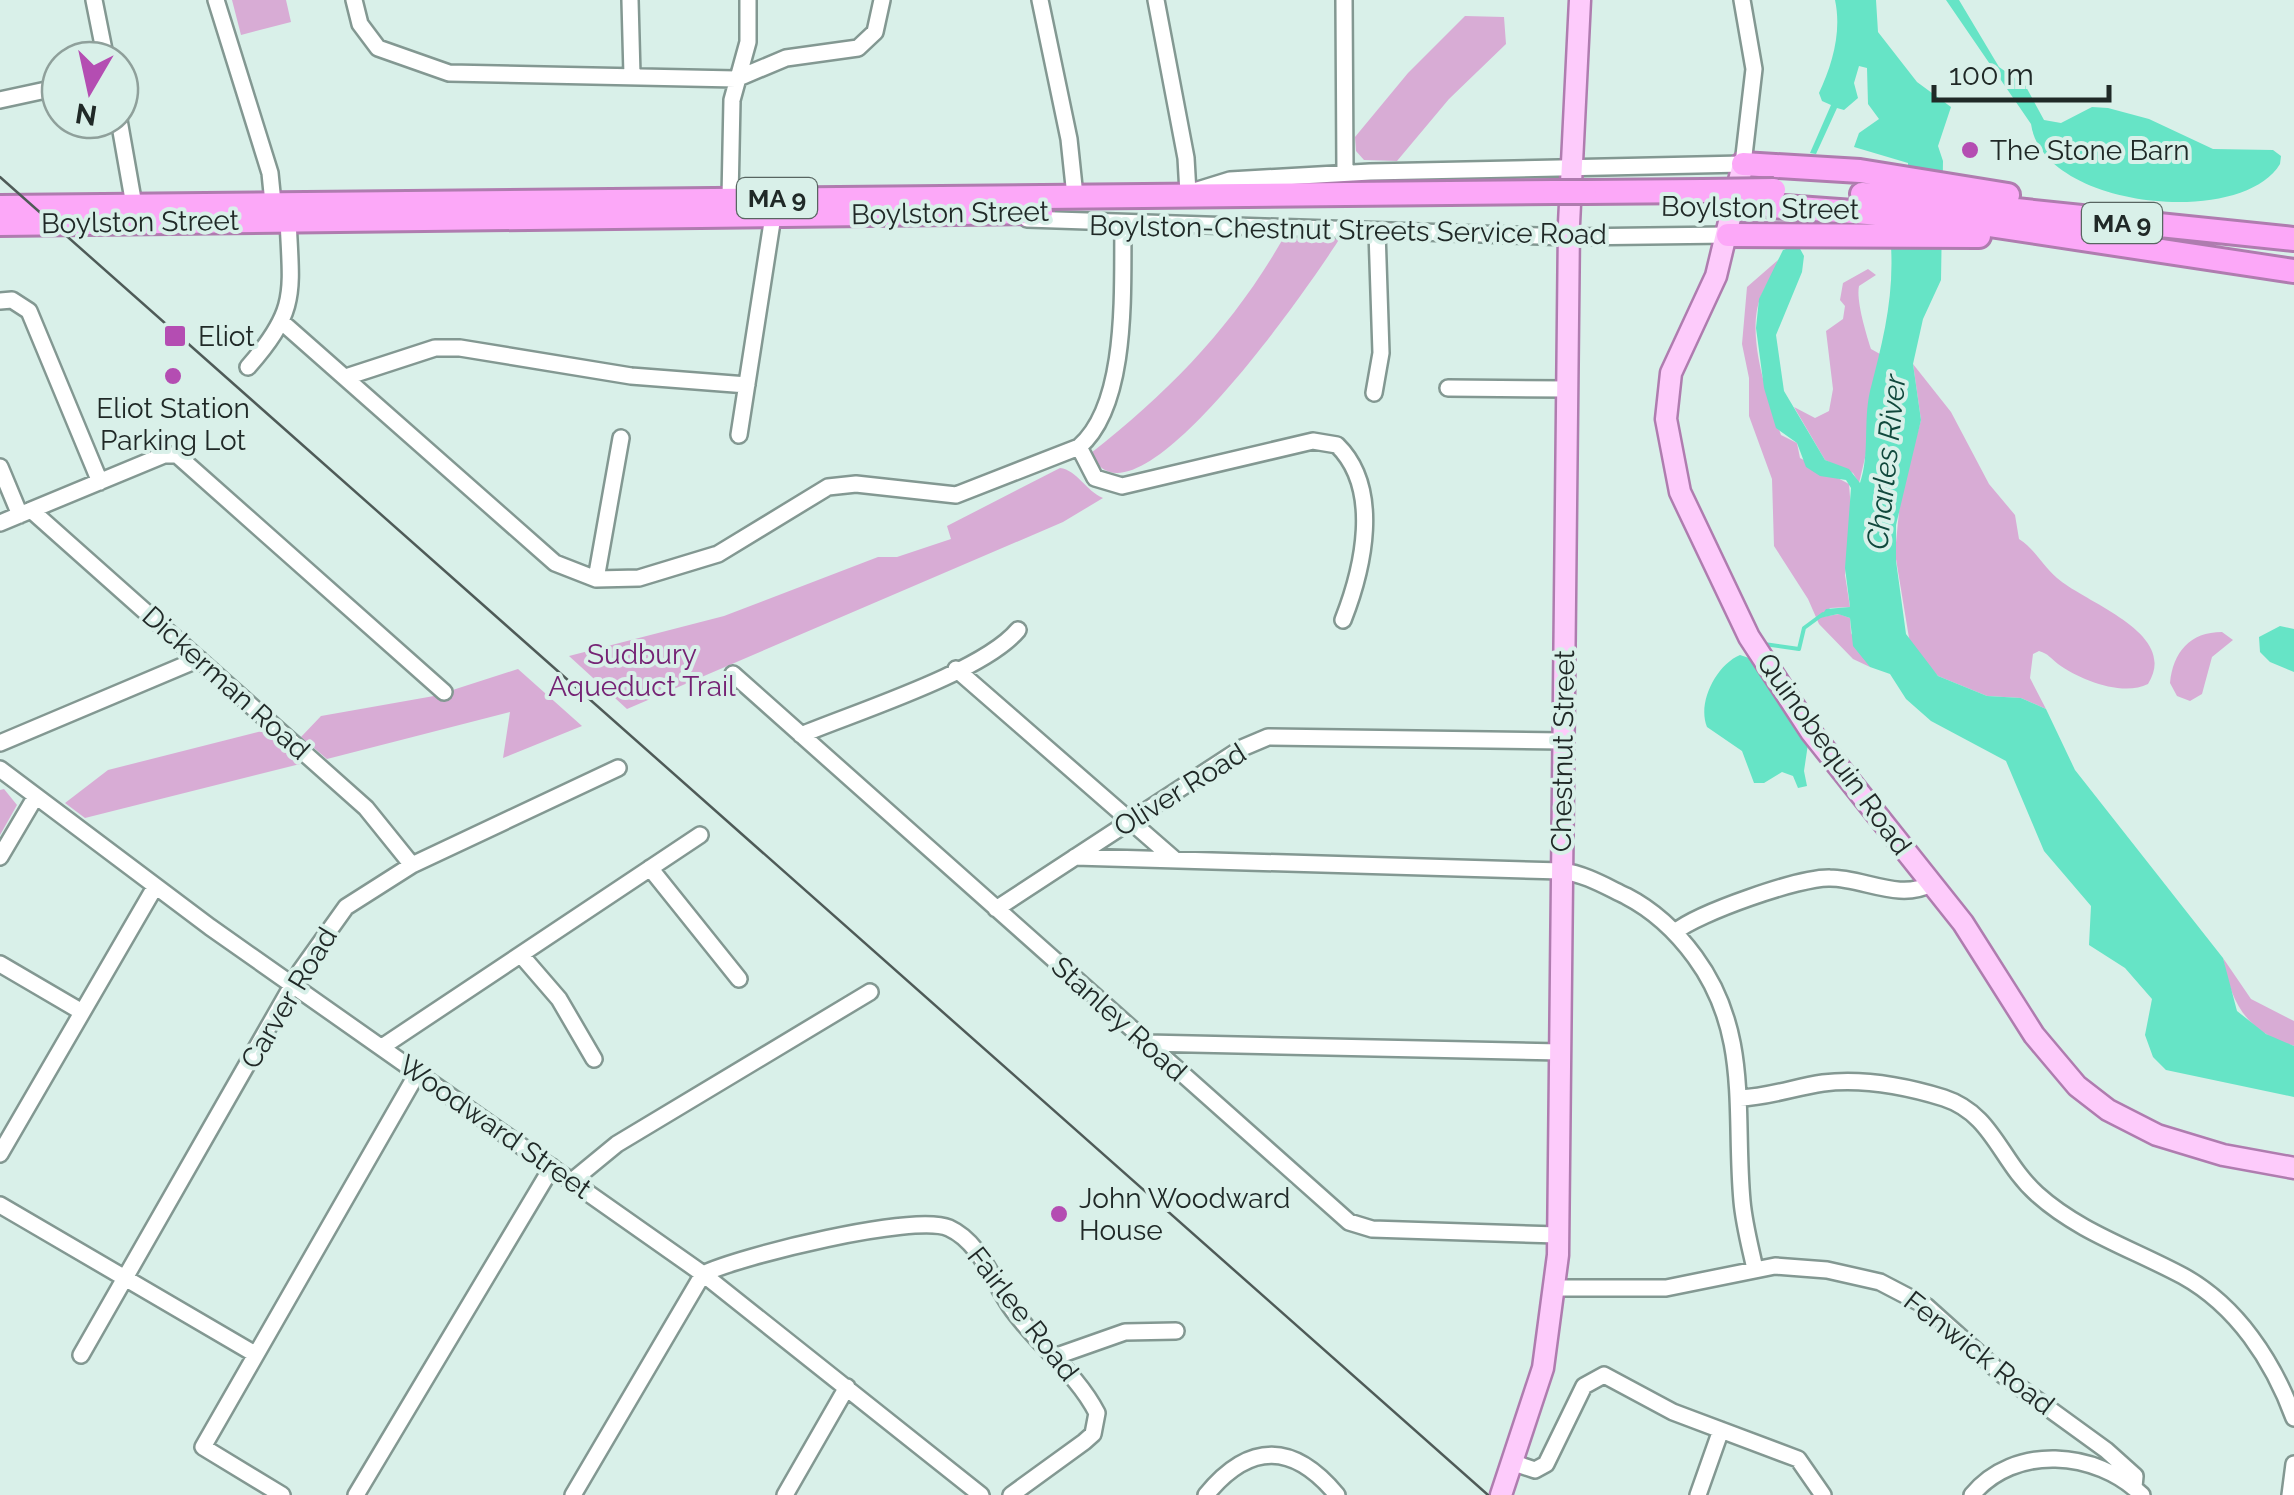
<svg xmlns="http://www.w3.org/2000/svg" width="2294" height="1495" viewBox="0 0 2294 1495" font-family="Raleway,sans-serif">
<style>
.green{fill:#d8acd5}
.water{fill:#66e4c6}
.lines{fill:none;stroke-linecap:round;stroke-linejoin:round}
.stream{stroke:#66e4c6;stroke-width:4}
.minor-casing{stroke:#839892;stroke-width:20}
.major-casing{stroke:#af7caf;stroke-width:25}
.highway-casing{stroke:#af7caf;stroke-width:28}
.minor{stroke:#fff;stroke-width:15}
.major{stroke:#fdcbfb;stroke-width:20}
.highway{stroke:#fca8f8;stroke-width:22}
.tram{stroke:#4f5b58;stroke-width:2.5}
.highway-bridge-casing{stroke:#af7caf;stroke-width:28;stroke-linecap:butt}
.highway-bridge{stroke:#fca8f8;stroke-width:22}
.poi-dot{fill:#b44db2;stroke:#d9f0e9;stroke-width:4}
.labels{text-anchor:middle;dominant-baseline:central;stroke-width:8;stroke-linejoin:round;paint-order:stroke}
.shield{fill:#d9f0e9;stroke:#586561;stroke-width:2.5}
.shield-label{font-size:25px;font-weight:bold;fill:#202927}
.poi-label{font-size:28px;fill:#202927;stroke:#d9f0e9;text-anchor:start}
.street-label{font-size:28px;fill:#202927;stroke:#d9f0e9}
.park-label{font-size:28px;fill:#752374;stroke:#d9f0e9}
.water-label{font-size:30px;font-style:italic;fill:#10483c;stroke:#d9f0e9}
</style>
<rect width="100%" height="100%" fill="#d9f0e9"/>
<!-- green -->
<path class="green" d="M232 0H286L291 22 241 35Z
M1465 16 1504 17 1506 44 1449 99 1397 161 1364 160 1356 151 1355 137 1408 73Z
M1284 237 1340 238C1317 275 1131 548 1091 453 1171 390 1233 326 1284 237Z
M1778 260C1774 274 1766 284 1761 296 1745 335 1768 398 1781 435L1797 443 1800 458 1849 484 1852 522 1845 575 1850 607 1830 608 1822 617 1839 614 1850 618 1851 633 1870 667 1853 659 1819 624 1808 599 1774 546 1772 479 1749 416V378L1742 344 1747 287Z
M1868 269 1876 275 1859 286C1856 301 1866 333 1871 349L1880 354 1868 407 1869 441 1859 483 1853 473 1825 460 1794 407 1815 418 1829 411 1833 389 1826 331 1843 319 1845 306 1840 300 1843 283Z
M1913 364 1951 412 1989 484 2015 515 2019 539C2036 550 2042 565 2057 578 2087 604 2180 633 2148 684 2123 697 2080 680 2058 664 2050 658 2049 654 2039 651L2033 654 2030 678 2046 709 2021 698 1987 696 1938 676 1910 644 1895 553 1901 491 1921 420Z
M1060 468C1077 470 1086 491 1103 498L1063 522 627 709 569 656 724 616 878 557H897L951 539 947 526Z
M2222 632 2233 640 2212 657 2202 694 2190 701 2177 696 2170 683C2173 652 2190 632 2222 632Z
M518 669 582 726 503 758 510 712 327 759 301 737 321 716 434 696Z
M262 731 300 764 85 818 65 803 108 770Z
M4 789 17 805 0 835V790Z
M2223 958 2251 999 2294 1021V1046C2247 1032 2231 1004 2223 958Z"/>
<!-- water -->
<path class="water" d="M1835 0H1876L1878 32 1917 82 1951 107 1938 146 1943 161 1941 280 1923 319 1913 364 1921 420 1896 525V561L1906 634 1938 676 1987 696 2021 698 2046 709 2075 770 2223 958 2237 1011 2266 1034 2294 1046V1097L2166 1070 2153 1057 2145 1035 2152 999 2125 968 2089 945 2091 906 2044 851 2006 761 1931 721 1906 699 1890 674 1870 667 1853 646 1850 618 1838 614 1820 618 1826 609 1850 607 1845 568 1851 488 1846 480 1820 476 1806 467 1797 443 1776 428 1764 388 1756 328 1759 299 1783 250 1798 245 1804 256 1802 272 1776 335 1784 391 1825 460 1849 469 1860 483C1870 454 1863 421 1870 391 1883 341 1894 298 1891 246L1909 245 1908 163 1854 147 1859 133 1879 119 1868 104 1867 68 1859 66 1854 83 1858 98 1844 110 1837 108 1816 154 1810 153 1831 105 1822 101 1819 93C1832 65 1842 32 1835 0Z
M1946 0H1959L1999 67 2025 85 2044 120 2061 123 2092 107 2108 108 2149 119 2213 149 2273 150 2281 156 2280 164C2242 228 2043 209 2031 124Z
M2280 626 2294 629V672L2270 662 2260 652 2259 637Z
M1740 655 1752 659 1808 744 1804 771 1807 786 1798 788 1793 776 1782 772 1764 783H1754L1742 751 1707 727C1697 703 1716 665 1740 655Z"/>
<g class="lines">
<!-- stream -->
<path class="stream" d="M1764 644 1799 649 1804 628 1823 614"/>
<!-- minor casing -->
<g class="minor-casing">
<path id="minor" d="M94 0 106 60
M216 0 270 173 273 203
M354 0 360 24 378 48 449 73 736 79 786 58 858 48 875 32 882 0
M630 0 632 75
M1040 0 1069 139 1075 196
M1156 0 1186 158 1188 193 1230 180 1370 172 1743 164 1754 69 1742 0
M1344 0 1345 173
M0 100 60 87
M119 120 134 205
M730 198 732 100 748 42V0
M1027 219 1569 237 1728 235
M0 301 12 300 29 311 100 482
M283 323 555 563 596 579 639 578 718 554 828 487 856 484 956 495 1079 447C1129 404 1122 288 1123 225
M248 367C299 309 291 292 288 219
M346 377 435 348H460L631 376 747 385
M1448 388 1568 389
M1374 393 1381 353 1377 231
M739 435 773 216
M1079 447 1095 478 1122 486 1313 441 1337 445C1382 489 1363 569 1343 620
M0 467 20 515
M31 510 366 808 412 865
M0 523 164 455H177L444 692
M596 579 621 438
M956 669 1174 859
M733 674 1349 1222 1372 1229 1558 1235
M801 735C856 712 983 672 1018 630
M0 743 199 659
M0 769 210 927 703 1274 981 1495
M0 857 36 796
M1075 857 1562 871C1585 874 1605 886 1626 896 1655 911 1676 931 1695 957 1751 1033 1734 1113 1742 1201 1744 1224 1750 1246 1755 1269
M650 868 739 979
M996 909 1242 748 1268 737 1563 741
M1675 932C1698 913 1800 877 1830 878 1863 878 1900 901 1930 884
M521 955 559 999 594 1059
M0 964 82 1012
M1146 1043 1561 1052
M382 1047 700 835
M1740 1098C1769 1097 1795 1087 1823 1083 1864 1078 1905 1086 1944 1098 1993 1114 2000 1161 2037 1194 2079 1232 2133 1249 2183 1276 2237 1306 2273 1361 2294 1418
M0 1154 155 887
M572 1181 617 1144 870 992
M0 1205 255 1354
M1556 1288H1666L1775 1266 1827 1270 1880 1282 1926 1306 2004 1376 2106 1450 2135 1476 2134 1487
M81 1355 301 970 346 907 412 865 618 768
M1054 1357 1125 1332 1176 1331
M1514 1463 1535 1470 1546 1464 1584 1386 1604 1375 1673 1412 1798 1459 1823 1495
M282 1495 203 1447 418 1072
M356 1495 552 1167
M573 1495 703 1274C740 1256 914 1213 949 1228 980 1242 992 1280 1010 1306 1036 1344 1076 1372 1097 1413L1093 1434 1084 1442 1011 1495
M785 1495 847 1387
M1206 1495C1250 1441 1294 1443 1337 1495
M1698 1495 1721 1430
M1972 1495C2014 1444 2096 1450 2142 1495
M2290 1495 2294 1464"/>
</g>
<!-- major casing -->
<g class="major-casing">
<path id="major" d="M1743 164 1716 276 1671 373 1666 419 1680 492 1749 637 1811 732 1963 923 2034 1035 2077 1086 2108 1110 2157 1135 2223 1155 2294 1168
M1501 1495 1543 1368 1558 1255 1569 224 1580 0"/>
</g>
<!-- highway casing -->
<g class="highway-casing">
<path id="highway" d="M1743 164 1860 171 2008 195
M1585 192 1703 191
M1862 194 2294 239
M1771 206 1950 219 2294 271
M0 207 1554 192
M0 224 1041 212
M1728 235 1979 236"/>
</g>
<!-- minor -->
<use href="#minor" class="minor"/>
<!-- major -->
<use href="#major" class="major"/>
<!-- highway -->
<use href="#highway" class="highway"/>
<!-- tram -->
<path class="tram" d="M0 177 1488 1495"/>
<!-- highway-bridge casing -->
<g class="highway-bridge-casing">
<path id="highway-bridge" d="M1703 191 1774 190
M1554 192H1585"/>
</g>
<!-- highway-bridge -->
<use href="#highway-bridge" class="highway-bridge"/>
</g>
<!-- markers -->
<g class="poi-dot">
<circle cx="1970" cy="150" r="10"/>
<rect x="163" y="324" width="24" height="24" rx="5"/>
<circle cx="173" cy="376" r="10"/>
<circle cx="1059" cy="1214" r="10"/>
</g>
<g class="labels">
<!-- shield labels -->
<g class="shield">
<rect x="737" y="178" width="80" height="40" rx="8"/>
<rect x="2082" y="203" width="80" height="40" rx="8"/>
</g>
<g class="shield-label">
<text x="777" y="198">MA 9</text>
<text x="2122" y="223">MA 9</text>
</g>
<!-- poi labels -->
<g class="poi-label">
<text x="1990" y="150">The Stone Barn</text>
<text x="198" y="336">Eliot</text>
<text x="173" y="408" text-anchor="middle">Eliot Station<tspan x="173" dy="32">Parking Lot</tspan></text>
<text x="1079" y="1198">John Woodward<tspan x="1079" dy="32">House</tspan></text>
</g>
<!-- street labels -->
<g class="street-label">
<text transform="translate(1760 208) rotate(1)">Boylston Street</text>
<text transform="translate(950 213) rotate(-1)">Boylston Street</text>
<text transform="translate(140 222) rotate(-1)">Boylston Street</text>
<text transform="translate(1348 230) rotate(1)">Boylston-Chestnut Streets Service Road</text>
<text transform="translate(226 683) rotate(42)">Dickerman Road</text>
<text transform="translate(1563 751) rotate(-89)">Chestnut Street</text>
<text transform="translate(1834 754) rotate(54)">Quinobequin Road</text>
<text transform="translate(1180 790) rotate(-32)">Oliver Road</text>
<text transform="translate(289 998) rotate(-59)">Carver Road</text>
<text transform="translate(1119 1019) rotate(42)">Stanley Road</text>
<text transform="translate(495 1127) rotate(35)">Woodward Street</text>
<text transform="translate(1023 1314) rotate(52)">Fairlee Road</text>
<text transform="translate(1979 1353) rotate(38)">Fenwick Road</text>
</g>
<!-- park labels -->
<g class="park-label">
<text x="642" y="654">Sudbury<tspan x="642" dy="32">Aqueduct Trail</tspan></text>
</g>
<!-- water labels -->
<g class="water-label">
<text transform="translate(1886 462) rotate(-84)">Charles River</text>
</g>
</g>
<!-- north arrow -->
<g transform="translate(90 90) rotate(189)"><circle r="48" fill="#d9f0e9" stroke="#8fa09b" stroke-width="2.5"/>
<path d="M0-8L18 38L0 25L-18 38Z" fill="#b44db2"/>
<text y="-15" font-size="28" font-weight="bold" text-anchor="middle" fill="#202927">N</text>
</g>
<!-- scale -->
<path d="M1934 85v15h175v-15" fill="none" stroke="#202927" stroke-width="5"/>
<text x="1949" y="85" font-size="30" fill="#202927" stroke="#d9f0e9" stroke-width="8" paint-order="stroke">100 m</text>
</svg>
